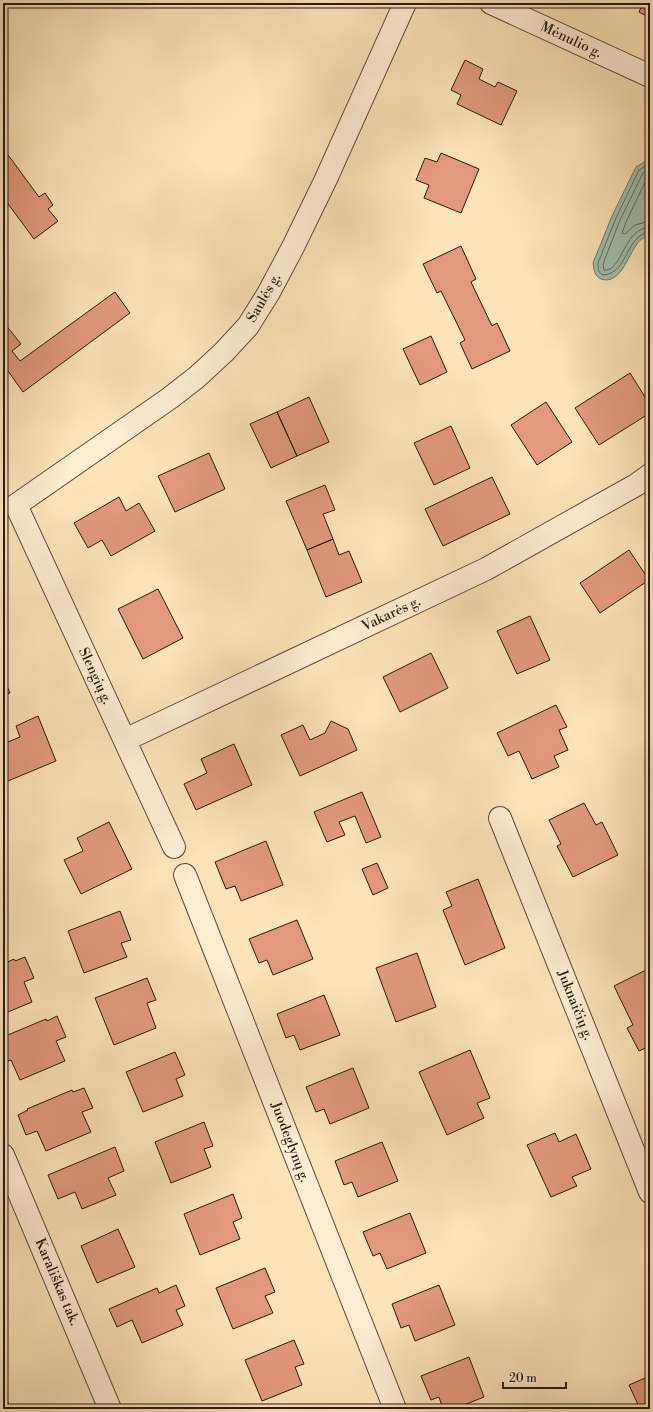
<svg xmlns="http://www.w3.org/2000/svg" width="653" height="1412" viewBox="0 0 653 1412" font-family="'Libre Bodoni',serif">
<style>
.green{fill:#c3c28b;stroke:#746e4e}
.water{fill:#a0beac;stroke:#6f7d6e}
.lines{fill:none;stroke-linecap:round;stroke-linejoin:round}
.shore{stroke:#626c5e;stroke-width:1}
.building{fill:#e2997b;stroke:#251b11}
.minor-casing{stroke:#5b4d3b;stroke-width:24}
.minor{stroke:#fdedd1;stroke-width:22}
.labels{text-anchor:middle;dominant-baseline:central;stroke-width:3;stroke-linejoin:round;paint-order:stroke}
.street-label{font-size:14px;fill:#251b11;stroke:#fdedd1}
</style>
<rect width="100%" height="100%" fill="#fce3b8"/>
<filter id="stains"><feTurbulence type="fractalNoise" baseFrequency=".005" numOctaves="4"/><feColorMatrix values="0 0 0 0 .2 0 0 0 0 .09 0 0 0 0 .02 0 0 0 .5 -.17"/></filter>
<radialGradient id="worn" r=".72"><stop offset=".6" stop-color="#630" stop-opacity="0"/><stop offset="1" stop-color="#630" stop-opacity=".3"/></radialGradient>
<!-- green -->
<path class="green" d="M3 1390 11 1409H3Z"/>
<!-- water -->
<path class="water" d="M646 161H650V236C645 237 640 239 637 244 629 254 620 286 601 279 594 276 594 269 593 263L612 216 636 167Z"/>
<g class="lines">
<!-- shore -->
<path class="shore" d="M650 165H647L639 170 616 218 598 263C598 269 598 274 604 275 629 272 625 235 650 232
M650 170 643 173 620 220 603 264 604 270C623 272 622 229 650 227
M650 176 647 178 626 222 622 233 625 234 635 225 650 221"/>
</g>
<!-- building -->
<path class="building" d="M643 3 650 4V18L639 12Z
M465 60 483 69 479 79 495 87 498 82 517 91 501 125 457 104 461 95 451 90Z
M3 148 39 197 45 193 53 205 48 209 58 221 34 239 3 197Z
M441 153 479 169 461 213 424 198 429 185 416 180 425 158 437 162Z
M461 246 476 279 471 282 492 326 497 323 510 351 472 369 460 343 465 340 441 291 437 293 423 264Z
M115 292 130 313 23 392 3 364V325L5 324 21 344 12 351 20 361Z
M431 336 447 372 420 385 403 349Z
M630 373 650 405V413L599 445 575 408Z
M309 397 329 442 297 456 277 412Z
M546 402 572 442 537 465 511 425Z
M277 412 297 456 271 468 250 424Z
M451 426 470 468 434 485 414 443Z
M209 453 225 489 175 512 158 476Z
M492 477 510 514 443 546 425 509Z
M325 485 335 510 323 514 333 539 307 550 286 501Z
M119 497 126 511 139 503 155 531 111 556 102 540 88 548 74 523Z
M333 539 339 555 349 551 362 582 326 597 307 550Z
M629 550 649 580 600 613 580 583Z
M158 589 183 638 143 659 118 609Z
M530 616 550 660 517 674 497 631Z
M431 653 448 688 400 712 383 677Z
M3 677 10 693 3 696Z
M556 705 567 727 559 730 568 750 554 756 559 767 532 779 519 751 508 756 497 733Z
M38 716 56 761 3 783V744L20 737 16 726Z
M331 721 348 729 357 750 300 776 281 735 303 725 310 740 325 733Z
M234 744 252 785 196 810 184 784 207 773 201 759Z
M362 792 381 837 366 843 355 816 339 822 345 835 327 842 314 812Z
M584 803 596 825 602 822 618 855 573 877 557 846 561 844 549 820Z
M109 822 132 869 81 894 64 860 83 851 77 838Z
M266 841 283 885 241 901 235 886 226 889 215 862Z
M377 863 388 888 373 895 362 869Z
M478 879 505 948 465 965 443 910 452 906 446 892Z
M120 911 131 940 121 943 127 957 84 973 68 931Z
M297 920 313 959 273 975 267 960 259 963 249 939Z
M417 953 436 1007 396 1022 376 968Z
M25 957 34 978 24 982 32 1002 3 1014V964L14 959 15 961Z
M650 968V1046L639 1051 627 1028 633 1025 614 986Z
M147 978 156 1000 147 1003 156 1028 114 1045 95 998Z
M324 995 340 1035 300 1050 294 1035 286 1038 277 1014Z
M57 1016 66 1037 56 1041 65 1061 20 1080 11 1060 3 1063V1037L46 1019 47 1021Z
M470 1050 490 1098 477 1103 484 1118 447 1135 419 1072Z
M175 1052 185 1075 176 1079 183 1096 143 1112 126 1072Z
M353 1068 369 1108 330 1124 324 1109 316 1112 306 1087Z
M84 1088 93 1108 82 1112 91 1132 46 1151 37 1131 26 1135 18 1115 28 1110 27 1109 72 1090 73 1092Z
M204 1122 213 1146 204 1149 211 1167 171 1183 155 1142Z
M555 1133 559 1142 576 1134 591 1169 572 1177 577 1186 551 1197 527 1145Z
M382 1142 398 1181 358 1197 352 1182 344 1185 335 1161Z
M115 1147 124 1171 108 1178 116 1195 82 1209 75 1192 58 1199 48 1175Z
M233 1194 242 1218 233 1222 240 1239 200 1255 184 1214Z
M410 1213 426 1253 387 1269 380 1253 373 1256 363 1232Z
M118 1229 135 1267 97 1283 81 1246Z
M265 1268 275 1292 265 1296 273 1313 233 1329 216 1288Z
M176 1285 185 1306 176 1310 183 1325 142 1343 132 1320 117 1327 109 1309 157 1288 159 1293Z
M439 1285 455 1325 415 1341 409 1325 401 1328 392 1304Z
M294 1340 304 1364 295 1367 302 1385 262 1401 245 1360Z
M469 1357 484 1397 454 1409H443L439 1397 431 1400 421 1376Z
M650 1376V1409H640L629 1385Z"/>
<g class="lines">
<!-- minor casing -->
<g class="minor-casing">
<path id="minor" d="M491 3 650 76
M16 505 170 398 197 377 224 352 248 326 268 294 293 247 326 179 405 3
M16 505 174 847
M125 740 486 569 636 485 650 475
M500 818 650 1192
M185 875 395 1409
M3 1155 110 1409"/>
</g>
<!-- minor -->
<use href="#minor" class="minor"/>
</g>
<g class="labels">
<!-- street labels -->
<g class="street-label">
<text transform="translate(571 40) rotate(25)">Mėnulio g.</text>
<text transform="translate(264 298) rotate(-60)">Saulės g.</text>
<text transform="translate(391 614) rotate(-25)">Vakarės g.</text>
<text transform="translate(95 676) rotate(65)">Slengių g.</text>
<text transform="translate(575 1005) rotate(68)">Juknaičių g.</text>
<text transform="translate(290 1142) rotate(69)">Juodeglynų g.</text>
<text transform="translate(57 1282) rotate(67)">Karališkas tak.</text>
</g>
</g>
<!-- margin -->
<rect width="653" height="1412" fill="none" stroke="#fce3b8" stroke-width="16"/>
<rect x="4" y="4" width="645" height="1404" fill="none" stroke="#251b11" stroke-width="2"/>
<rect x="8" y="8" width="637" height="1396" fill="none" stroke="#251b11"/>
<!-- scale -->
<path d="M503 1382v6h63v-6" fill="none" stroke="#251b11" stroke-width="2"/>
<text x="509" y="1382" font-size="12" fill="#251b11" stroke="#fdedd1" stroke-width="3" paint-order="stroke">20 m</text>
<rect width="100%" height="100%" filter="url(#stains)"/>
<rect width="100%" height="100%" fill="url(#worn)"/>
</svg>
